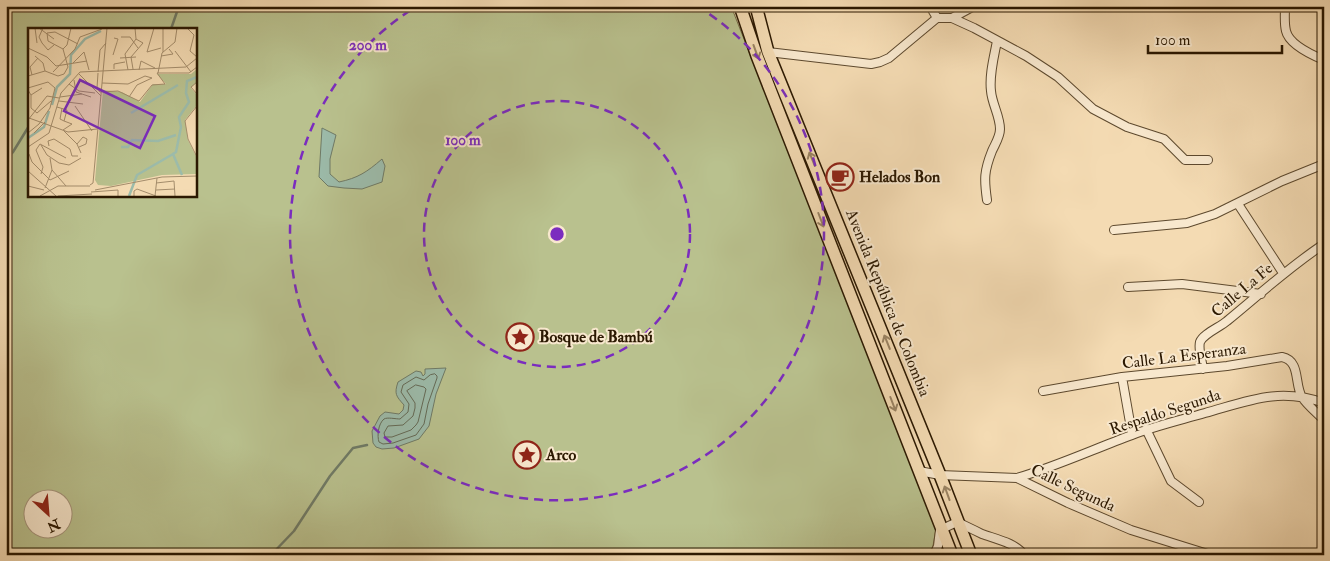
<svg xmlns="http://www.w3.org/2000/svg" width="1330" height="561" viewBox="0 0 1330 561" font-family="'IM FELL Double Pica',serif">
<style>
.green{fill:#b9c18e;stroke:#726c48;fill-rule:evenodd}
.water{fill:#9cbbaa;stroke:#6f7a66}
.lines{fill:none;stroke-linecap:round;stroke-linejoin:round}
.shore{stroke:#646a56;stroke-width:1}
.stream{stroke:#6f7a66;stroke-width:2.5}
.street-casing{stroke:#5d492e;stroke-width:10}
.primary-casing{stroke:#2b1801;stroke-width:14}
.street{stroke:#f8e8ce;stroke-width:8}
.primary{stroke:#f4dbb3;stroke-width:11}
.oneway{stroke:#9a8363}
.ring{fill:none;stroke:#7b2cbf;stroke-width:2.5;stroke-dasharray:9 6}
.labels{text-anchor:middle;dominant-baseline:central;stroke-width:4;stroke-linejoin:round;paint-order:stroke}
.poi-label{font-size:16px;font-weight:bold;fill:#2b1801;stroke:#f8e8ce;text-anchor:start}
.street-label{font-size:16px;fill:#2b1801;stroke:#f8e8ce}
.inset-river{fill:none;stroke:#9cbbaa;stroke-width:2.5}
.inset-road{fill:none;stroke:#a48d6c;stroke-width:1}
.view{fill:#7b2cbf;fill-opacity:0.15;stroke:#7b2cbf;stroke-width:2.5}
.inset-edge{fill:none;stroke:#2b1801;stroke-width:2.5}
.centre{fill:#7b2cbf;stroke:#f8e8ce;stroke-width:2.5}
.ring-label{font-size:15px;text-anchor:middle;font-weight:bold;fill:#7b2cbf;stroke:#f8e8ce;stroke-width:4;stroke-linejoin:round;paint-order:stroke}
</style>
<rect width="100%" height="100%" fill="#f4dbb3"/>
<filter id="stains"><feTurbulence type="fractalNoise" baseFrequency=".004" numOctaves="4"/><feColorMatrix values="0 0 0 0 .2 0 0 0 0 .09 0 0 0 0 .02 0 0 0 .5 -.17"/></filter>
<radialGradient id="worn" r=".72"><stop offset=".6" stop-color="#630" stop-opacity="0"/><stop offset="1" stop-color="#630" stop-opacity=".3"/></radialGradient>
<!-- green -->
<path class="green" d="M6 6H731L936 528 933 546 929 555H6ZM29 29H195V195H29ZM32 498H62V528H32Z"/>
<!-- water -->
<path class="water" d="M322 128 336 135 330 159V174L339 182C358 178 367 172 382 159L385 166 382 182 362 189 344 188 328 186 319 177Z
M446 368 436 394 429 426 419 439 394 448 382 449 376 447 373 443 372 431 380 416 385 412 399 414 403 410 404 405C396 396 394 394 398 382L416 371 421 372 423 376 425 374V369Z"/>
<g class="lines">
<!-- shore -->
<path class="shore" d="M435 374 437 376V378L428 404 424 424 416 435 393 443 383 444 379 442C377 436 378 424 384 419 387 417 396 419 400 419L408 412 409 404 401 392 403 385 416 377 424 380 430 375Z
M416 385 424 387 426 389 418 422 416 425 411 430 392 437H385L384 433 388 426 403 425 413 416 415 408V403L407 391Z"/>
<!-- stream -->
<path class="stream" d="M171 29 179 6
M6 159 13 152 29 126
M271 555 294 531 330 476 353 448 367 445"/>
<!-- street casing -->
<g class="street-casing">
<path id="street" d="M930 6 937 18
M1285 6C1285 14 1284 23 1286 31 1289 44 1312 55 1324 60
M937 18H952L974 28 1026 56 1058 77 1093 109 1127 127 1164 139 1185 160H1208
M952 18 974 6
M768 52 871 64 880 62 889 58 937 18
M987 200C984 179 984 171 992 151 995 144 1000 137 1000 129 1000 116 992 104 991 91 989 75 994 57 997 41
M1238 204 1283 273
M1114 230 1187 223 1215 214 1282 181 1324 164
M1128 287 1182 284 1261 294
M1203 369C1202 361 1198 349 1200 342 1203 334 1220 327 1227 321 1259 295 1289 267 1324 244
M1122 377 1132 434
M1043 391 1122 377 1227 366 1282 357C1301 361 1294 384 1302 397 1306 404 1317 413 1324 420
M1146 429 1171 481 1199 502
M919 471 940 475 1017 478 1068 503 1131 530 1211 555
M1017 478C1057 466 1094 449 1132 435 1155 426 1181 420 1205 413 1248 401 1279 387 1324 403
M934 555 938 546 940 530 957 522C966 526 974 530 982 534 996 539 1016 543 1024 555"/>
</g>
<!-- primary casing -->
<g class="primary-casing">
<path id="primary" d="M740 6 757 56 952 555
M756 6 768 52 940 475 971 555"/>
</g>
<!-- street -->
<use href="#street" class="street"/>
<!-- primary -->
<use href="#primary" class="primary"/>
</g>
<!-- one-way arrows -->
<defs><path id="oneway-shaft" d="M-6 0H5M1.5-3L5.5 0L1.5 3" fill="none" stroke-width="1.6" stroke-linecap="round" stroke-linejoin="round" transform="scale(1.25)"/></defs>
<g class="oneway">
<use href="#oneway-shaft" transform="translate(756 52) rotate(70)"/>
<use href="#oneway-shaft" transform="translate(812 159) rotate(-112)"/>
<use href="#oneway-shaft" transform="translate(821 220) rotate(69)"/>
<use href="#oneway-shaft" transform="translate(887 342) rotate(-112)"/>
<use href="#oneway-shaft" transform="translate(893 404) rotate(69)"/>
<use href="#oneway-shaft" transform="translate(947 493) rotate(-110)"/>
</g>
<!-- distance rings -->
<g class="ring">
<circle cx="557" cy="234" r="133"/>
<path d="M697 6A267 267 0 1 1 417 6"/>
</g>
<!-- icons -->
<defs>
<g id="cafe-ring" transform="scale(1.4375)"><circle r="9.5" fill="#f8e8ce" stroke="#8f2418" stroke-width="1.5"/><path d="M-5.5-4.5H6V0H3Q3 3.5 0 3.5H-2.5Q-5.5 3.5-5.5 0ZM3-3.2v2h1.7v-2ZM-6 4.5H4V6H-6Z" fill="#8f2418"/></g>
<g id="sight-ring" transform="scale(1.4375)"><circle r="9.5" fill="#f8e8ce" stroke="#8f2418" stroke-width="1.5"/><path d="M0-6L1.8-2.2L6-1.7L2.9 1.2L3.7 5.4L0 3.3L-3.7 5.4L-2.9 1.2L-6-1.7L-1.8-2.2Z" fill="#8f2418"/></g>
</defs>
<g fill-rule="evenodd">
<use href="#cafe-ring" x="840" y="177"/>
<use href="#sight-ring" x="520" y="337"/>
<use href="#sight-ring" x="527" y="455"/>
</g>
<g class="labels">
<!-- poi labels -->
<g class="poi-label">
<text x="859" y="177">Helados Bon</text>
<text x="539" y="337">Bosque de Bambú</text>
<text x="546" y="455">Arco</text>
</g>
<!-- street labels -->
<g class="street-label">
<text transform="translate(1242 290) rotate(-40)">Calle La Fe</text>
<text transform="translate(888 303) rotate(68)">Avenida República de Colombia</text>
<text transform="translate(1184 356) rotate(-7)">Calle La Esperanza</text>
<text transform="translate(1165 412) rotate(-18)">Respaldo Segunda</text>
<text transform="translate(1073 488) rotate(25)">Calle Segunda</text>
</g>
</g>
<!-- overview -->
<g transform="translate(28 28)">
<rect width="169" height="169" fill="#f4dbb3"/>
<path d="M169 41V54L163 60 169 67V77L157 92 160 112 169 130V146L134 147 83 158 70 157 67 152 75 62 94 64 112 74 125 56H138L129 46H163Z" fill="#b9c18e"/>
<path class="inset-river" d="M24 77 29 59 42 46 43 27 57 11 73 3M103 85 150 57M0 110 16 99 21 83M93 119H100L104 112 130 113 148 107M154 147 145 126 148 124 153 99 151 89 161 74 158 65 159 53 169 49M101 168 109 147 145 126"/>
<path class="inset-road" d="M7 0 9 15M11 0 26 11M15 0 11 9 14 15 20 22 26 17M126 0 119 24 133 20M159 0 166 7 162 23 169 29M93 9H102L110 20M0 20 19 29 28 38 59 33M35 21 39 17 43 0M147 23 163 44M135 24V0M85 27 90 11 86 10M133 28 145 26 141 21M92 30 108 29M45 35 56 24 61 42M86 41V36L97 34M105 41 103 29 115 15 108 11M100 42 97 26 108 11 107 0M111 42 113 33 127 40M17 43 30 48 36 46 40 39 35 21 20 13 19 5 27 4 50 16M25 44 47 21 52 9 74 1M70 44 72 22 78 15M70 45 69 60 72 64 90 63 111 73 124 57 137 56 129 45H161L169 39M130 45 134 25 147 14 149 0M51 46 73 68M4 47 2 39 10 30M0 48 17 43 15 35 7 28M46 52 48 64 63 69M169 54 163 59 169 66M74 55 100 56 117 48 124 50M41 56 51 63 67 65M0 60 20 54 27 60 22 80 11 96 0 105M0 62 3 67 14 60M3 67V80L9 85 23 73M32 69 54 66M101 69 109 57 124 50M31 73 55 76M47 78 64 103M169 78 157 93 160 111 169 129M29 79 39 82 36 93M34 80 32 91 36 93M1 90 40 104 69 101M0 92 19 68 31 70M35 102 44 96 36 93M36 103 49 116 53 125M6 105 17 94M49 116 55 109 59 111 58 116 51 119M13 117 19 127 31 135 41 137 53 130M21 118 20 113 26 111 42 121 44 128H50M0 119 21 105 33 65 52 44 158 39 169 30M1 126 4 134 22 152 41 143M24 142 38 158M0 143 28 168M13 146 15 139 8 122 12 116 38 130M128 155 146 153 147 168M62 157 65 155 79 0M0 158 16 162M17 160 24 142 22 130M67 162 134 149 169 148M128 162 147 161M63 164 90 162V168M12 168 30 158H62M30 168 64 166M106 168V163L109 161 128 168M127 168 129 150"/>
<path class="view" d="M52 52 127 88 112 120 36 83Z"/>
<rect width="169" height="169" class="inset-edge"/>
</g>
<circle cx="557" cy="234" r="8" class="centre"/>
<g class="ring-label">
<text x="368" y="50">200 m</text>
<text x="463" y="145">100 m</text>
</g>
<!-- margin -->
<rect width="1330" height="561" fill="none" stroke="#f4dbb3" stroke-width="25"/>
<rect x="8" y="8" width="1315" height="546" fill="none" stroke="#2b1801" stroke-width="2.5"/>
<rect x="12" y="12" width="1305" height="536" fill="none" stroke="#2b1801"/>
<!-- north arrow -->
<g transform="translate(48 514) rotate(154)"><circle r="24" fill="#f8e8ce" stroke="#a6957c"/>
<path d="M0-4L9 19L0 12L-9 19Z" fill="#8f2418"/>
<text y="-8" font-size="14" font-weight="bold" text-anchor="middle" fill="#2b1801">N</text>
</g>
<!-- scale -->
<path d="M1148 45v8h134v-8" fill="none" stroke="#2b1801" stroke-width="2.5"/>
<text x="1155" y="45" font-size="15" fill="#2b1801" stroke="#f8e8ce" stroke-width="4" paint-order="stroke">100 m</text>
<rect width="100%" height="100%" filter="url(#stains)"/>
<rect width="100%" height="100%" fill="url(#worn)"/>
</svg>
